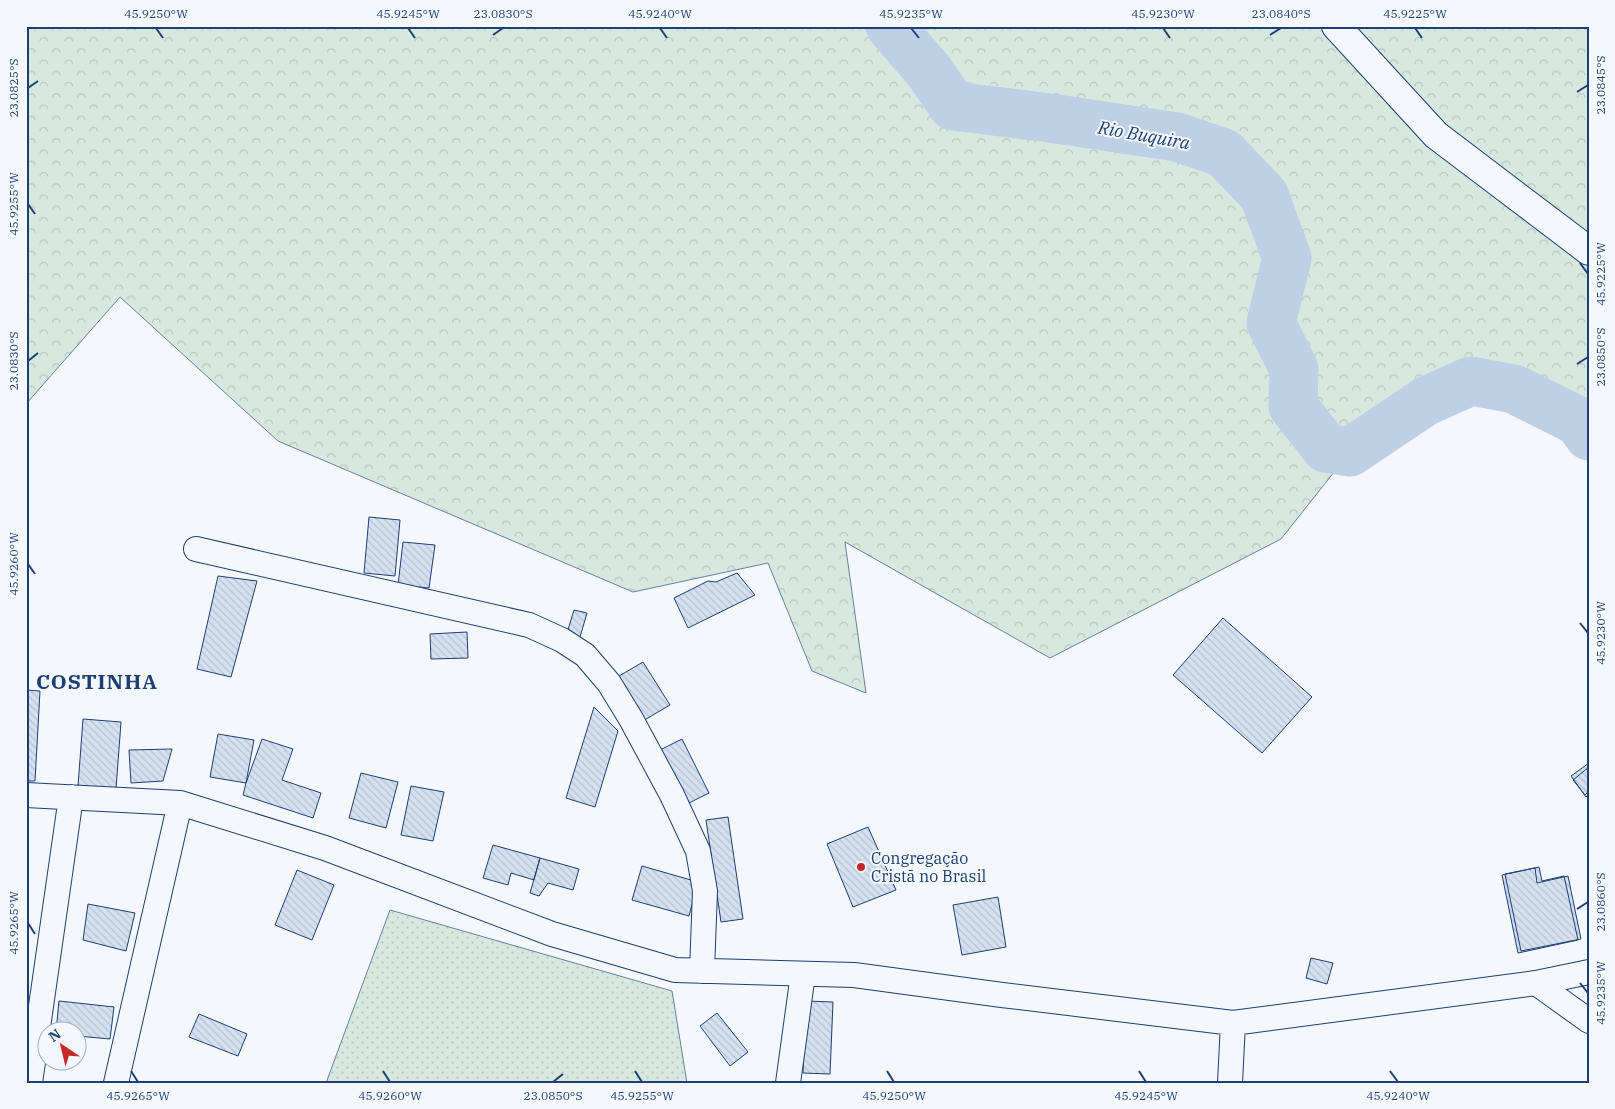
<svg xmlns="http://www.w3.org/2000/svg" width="1615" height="1109" viewBox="0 0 1615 1109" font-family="'IBM Plex Serif',serif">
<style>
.grass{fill:url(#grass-dots);stroke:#687fa3}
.forest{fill:url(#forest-crowns);stroke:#687fa3}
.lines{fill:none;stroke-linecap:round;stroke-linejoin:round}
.river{stroke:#bed0e5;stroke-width:49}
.building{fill:url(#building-back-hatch);stroke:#1d3f73}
.street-casing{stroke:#1d3f73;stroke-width:26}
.secondary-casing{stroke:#1d3f73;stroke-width:30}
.street{stroke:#f4f7fb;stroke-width:24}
.secondary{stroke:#f4f7fb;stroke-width:28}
.ticks{fill:none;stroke:#1d3f73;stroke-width:2}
.poi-dot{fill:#c62828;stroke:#f4f7fb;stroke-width:2}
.labels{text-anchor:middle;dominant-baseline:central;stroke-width:4;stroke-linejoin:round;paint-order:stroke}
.poi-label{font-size:16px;fill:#1d3f73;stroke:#f4f7fb;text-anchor:start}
.water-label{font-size:18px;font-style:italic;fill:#1d3f73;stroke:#f4f7fb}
.district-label{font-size:21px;font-weight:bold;letter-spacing:1px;fill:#1d3f73;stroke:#f4f7fb}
.neatline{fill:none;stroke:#1d3f73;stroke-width:2}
.ticks-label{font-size:12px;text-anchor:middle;fill:#1d3f73}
</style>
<defs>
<pattern id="grass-dots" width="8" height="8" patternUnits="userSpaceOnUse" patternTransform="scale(1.25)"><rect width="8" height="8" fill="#d7e8df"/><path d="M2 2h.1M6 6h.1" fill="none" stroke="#b8c8c3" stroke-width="1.8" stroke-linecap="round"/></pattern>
<pattern id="forest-crowns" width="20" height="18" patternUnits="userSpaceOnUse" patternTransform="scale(1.25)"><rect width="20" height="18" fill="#d7e8df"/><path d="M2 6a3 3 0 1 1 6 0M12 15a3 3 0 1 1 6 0" fill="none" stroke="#b8c8c3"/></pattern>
<pattern id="building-back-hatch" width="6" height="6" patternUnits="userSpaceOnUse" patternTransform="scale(1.25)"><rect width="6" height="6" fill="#d5e0f0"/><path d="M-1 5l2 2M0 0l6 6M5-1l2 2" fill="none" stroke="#b6c1d1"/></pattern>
</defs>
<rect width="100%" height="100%" fill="#f4f7fb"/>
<!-- grass -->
<path class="grass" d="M390 910 672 991 687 1083H326Z"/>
<!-- forest -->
<path class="forest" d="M26 26H1589V435L1578 421 1454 388 1350 452 1281 539 1050 658 845 542 866 693 812 671 768 563 633 592 278 441 120 297 26 404Z"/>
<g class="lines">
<!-- river -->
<path class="river" d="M890 26 928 70 953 106 1050 118 1177 137 1224 153 1264 195 1287 258 1271 323 1294 369 1293 406 1326 448 1350 452 1426 401 1471 381 1514 389 1578 421 1589 436"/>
</g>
<!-- building -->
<path class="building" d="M369 517 400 520 395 576 364 573Z
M403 542 435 545 429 588 398 585Z
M737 573 755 595 688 628 674 598 708 581 716 582Z
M218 576 257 581 231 677 197 669Z
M574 610 587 613 580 637 567 633Z
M1223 618 1312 697 1262 753 1173 675Z
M467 632 468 658 431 659 430 634Z
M643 662 670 705 641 722 614 679Z
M26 690 40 691 35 781H26Z
M594 707 618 731 595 807 566 798Z
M83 719 121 722 116 789 78 786Z
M218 734 254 740 246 783 210 777Z
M262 739 293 749 282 780 321 793 313 818 243 795 246 783Z
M682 739 709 793 687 804 660 750Z
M172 749 163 781 131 783 129 750Z
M1589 763V794L1586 797 1571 776Z
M1589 767V791L1585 795 1573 780Z
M361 773 398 782 386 828 349 818Z
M411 786 444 792 433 841 401 835Z
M728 817 743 919 721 922 706 820Z
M868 827 896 890 853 907 827 844Z
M493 845 540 858 534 880 511 873 508 885 483 878Z
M540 858 579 869 573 890 548 883 539 896 530 893Z
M642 866 698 882 689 916 632 900Z
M1539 867 1542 881 1564 876 1578 940 1518 953 1502 875Z
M1535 868 1537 883 1568 876 1581 939 1521 951 1505 874Z
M297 870 334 885 312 940 275 925Z
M998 897 1006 947 962 955 953 905Z
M88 904 135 913 126 951 83 940Z
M1311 958 1333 963 1327 984 1306 978Z
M59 1001 114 1007 110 1039 78 1036V1032H56Z
M806 1001 833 1002 830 1074 803 1073Z
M717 1013 748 1052 730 1066 700 1026Z
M199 1014 247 1034 238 1056 189 1037Z"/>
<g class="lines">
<!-- street casing -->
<g class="street-casing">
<path id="street" d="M196 549 529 625 562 640 585 655 609 683 631 719 672 795 698 851 705 891 702 971
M26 795 180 803 325 848 552 934 675 970 854 975 1002 995 1233 1023 1536 983 1589 972
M1536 983 1589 1021
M30 1083 71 797
M116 1083 180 803
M788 1083 803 974
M1230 1083 1233 1023"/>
</g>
<!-- secondary casing -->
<g class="secondary-casing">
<path id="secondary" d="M1336 26 1436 135 1589 251"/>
</g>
<!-- street -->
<use href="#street" class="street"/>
<!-- secondary -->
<use href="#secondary" class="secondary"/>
</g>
<!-- ticks -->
<path class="ticks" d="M156 28 163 38M408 28 415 38M660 28 667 38M911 28 919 38M1163 28 1170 38M1415 28 1422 38M493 35 503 28M1270 35 1281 28M28 88 38 81M1577 92 1588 85M28 204 35 214M1580 263 1588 274M28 361 38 353M1577 364 1588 357M28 564 35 574M1580 623 1588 633M1577 909 1588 902M28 923 35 934M1580 983 1588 993M131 1071 138 1082M383 1071 390 1082M635 1071 642 1082M887 1071 894 1082M1139 1071 1146 1082M1390 1071 1398 1082M553 1082 563 1074"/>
<!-- markers -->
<circle class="poi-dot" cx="861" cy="867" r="5"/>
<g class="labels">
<!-- poi labels -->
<g class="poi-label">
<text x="871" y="858">Congregação<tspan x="871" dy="18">Cristã no Brasil</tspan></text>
</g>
<!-- water labels -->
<g class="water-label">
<text transform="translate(1144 135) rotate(10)">Rio Buquira</text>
</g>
<!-- district labels -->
<g class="district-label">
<text x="97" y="681">COSTINHA</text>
</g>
</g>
<!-- border -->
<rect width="1615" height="1109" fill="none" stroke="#f4f7fb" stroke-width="55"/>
<!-- north arrow -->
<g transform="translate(62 1046) rotate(325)"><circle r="24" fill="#f4f7fb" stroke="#9eadc5"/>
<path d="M0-4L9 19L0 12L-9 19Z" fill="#c62828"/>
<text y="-8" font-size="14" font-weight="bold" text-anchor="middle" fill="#1d3f73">N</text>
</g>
<rect x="28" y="28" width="1560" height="1054" class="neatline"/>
<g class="ticks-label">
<text x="156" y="18">45.9250°W</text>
<text x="408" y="18">45.9245°W</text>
<text x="503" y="18">23.0830°S</text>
<text x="660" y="18">45.9240°W</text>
<text x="911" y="18">45.9235°W</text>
<text x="1163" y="18">45.9230°W</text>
<text x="1281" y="18">23.0840°S</text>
<text x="1415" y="18">45.9225°W</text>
<text transform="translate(1601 85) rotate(-90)" y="4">23.0845°S</text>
<text transform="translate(14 88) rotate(-90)" y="4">23.0825°S</text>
<text transform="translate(14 204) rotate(-90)" y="4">45.9255°W</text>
<text transform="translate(1601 274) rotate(-90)" y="4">45.9225°W</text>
<text transform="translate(1601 357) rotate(-90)" y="4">23.0850°S</text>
<text transform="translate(14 361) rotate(-90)" y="4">23.0830°S</text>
<text transform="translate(14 564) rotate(-90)" y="4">45.9260°W</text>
<text transform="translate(1601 633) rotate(-90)" y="4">45.9230°W</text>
<text transform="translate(1601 902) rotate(-90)" y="4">23.0860°S</text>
<text transform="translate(14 923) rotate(-90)" y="4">45.9265°W</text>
<text transform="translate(1601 993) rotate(-90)" y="4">45.9235°W</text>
<text x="138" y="1100">45.9265°W</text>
<text x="390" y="1100">45.9260°W</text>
<text x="553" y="1100">23.0850°S</text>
<text x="642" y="1100">45.9255°W</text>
<text x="894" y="1100">45.9250°W</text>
<text x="1146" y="1100">45.9245°W</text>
<text x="1398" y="1100">45.9240°W</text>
</g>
</svg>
